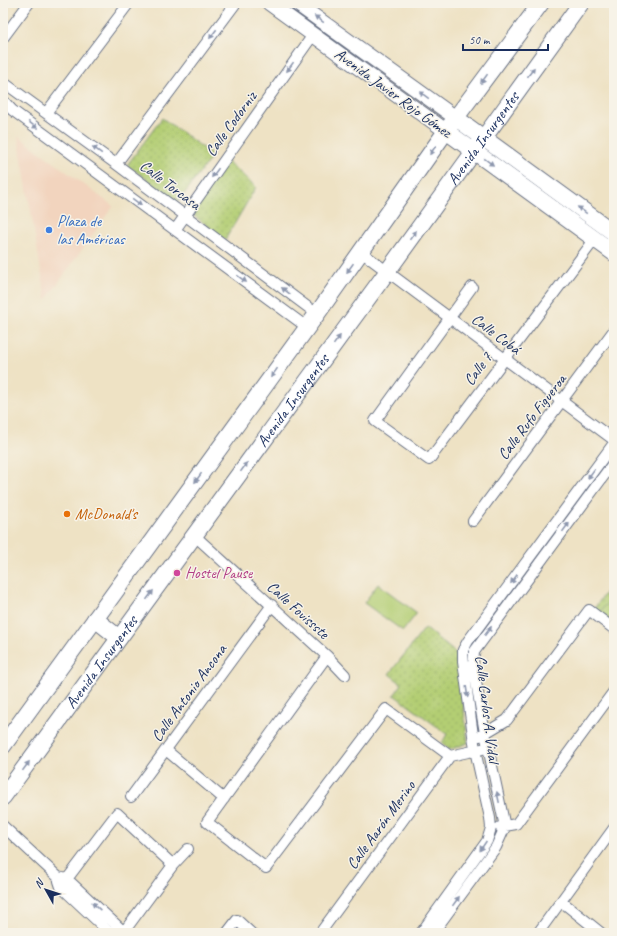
<svg xmlns="http://www.w3.org/2000/svg" width="617" height="936" viewBox="0 0 617 936" font-family="Caveat,sans-serif">
<style>
.built{fill:#f2d4be}
.grass{fill:url(#grass-dots);stroke:#677e68}
.garden{fill:#b3ce73;stroke:#677e68}
.lines{fill:none;stroke-linecap:round;stroke-linejoin:round}
.street-casing{stroke:#656e82;stroke-width:12}
.secondary-casing{stroke:#656e82;stroke-width:16}
.primary-casing{stroke:#656e82;stroke-width:18}
.street{stroke:#fff;stroke-width:10}
.secondary{stroke:#fff;stroke-width:14}
.primary{stroke:#fff;stroke-width:16}
.oneway{fill:#8d97ae}
.shop-dot{fill:#3f7fe0;stroke:#f7f3e8;stroke-width:1.5}
.food-dot{fill:#e8710a;stroke:#f7f3e8;stroke-width:1.5}
.hotel-dot{fill:#d1479c;stroke:#f7f3e8;stroke-width:1.5}
.labels{text-anchor:middle;dominant-baseline:central;stroke-width:3;stroke-linejoin:round;paint-order:stroke}
.street-label{font-size:16px;fill:#1b2f5e;stroke:#f7f3e8}
.shop-label{font-size:16px;fill:#366cbe;stroke:#f7f3e8;text-anchor:start}
.food-label{font-size:16px;fill:#c56008;stroke:#f7f3e8;text-anchor:start}
.hotel-label{font-size:16px;fill:#b23c85;stroke:#f7f3e8;text-anchor:start}
</style>
<defs>
<pattern id="grass-dots" width="8" height="8" patternUnits="userSpaceOnUse"><rect width="8" height="8" fill="#b3ce73"/><path d="M2 2h.1M6 6h.1" fill="none" stroke="#99b166" stroke-width="1.8" stroke-linecap="round"/></pattern>
</defs>
<rect width="100%" height="100%" fill="#f7f3e8"/>
<filter id="ink" filterUnits="userSpaceOnUse"><feTurbulence type="fractalNoise" baseFrequency=".025" numOctaves="2"/><feDisplacementMap in="SourceGraphic" scale="8" xChannelSelector="R" yChannelSelector="G"/><feConvolveMatrix kernelMatrix="1 2 1 2 8 2 1 2 1" color-interpolation-filters="sRGB"/></filter>
<filter id="wash" filterUnits="userSpaceOnUse"><feTurbulence type="fractalNoise" baseFrequency=".012" numOctaves="4" result="noise"/><feDisplacementMap in="SourceGraphic" scale="16" xChannelSelector="R" yChannelSelector="G"/><feGaussianBlur stdDeviation="0.9" result="paint"/><feColorMatrix in="noise" values="0 0 0 0 0 0 0 0 0 0 0 0 0 0 0 0 0 1.4 0 .05"/><feComposite in="paint" operator="in"/></filter>
<g filter="url(#wash)">
<rect width="100%" height="100%" fill="#eee2c4"/>
<!-- built -->
<path class="built" d="M18 136 113 206 46 300Z"/>
<!-- grass -->
<path class="grass" d="M162 118 213 155 178 202 127 165Z
M228 162 256 187 225 240 191 213Z
M614 581V624L593 610Z
M425 628 457 654 468 743 449 750 442 743 447 734 394 695 402 684 389 674Z"/>
<!-- garden -->
<path class="garden" d="M378 584 417 613 403 631 364 603Z
M614 594V622L600 612Z"/>
</g>
<g filter="url(#ink)">
<g class="lines">
<!-- street casing -->
<g class="street-casing">
<path id="street" d="M3 38 29 3
M3 82 116 164 317 314
M3 100 12 110 308 328
M46 113 129 3
M116 164 236 3
M175 230 313 35
M361 252 614 440
M472 287 375 421 429 460 595 239
M473 521 614 330
M194 535 327 656 345 675
M327 656 207 822 266 868 386 709 450 756
M480 736 507 720 589 610 614 629
M166 750 224 799
M131 797 272 605
M3 826 58 877 67 879 125 933
M500 827 516 824 614 691
M59 881 61 887 110 933
M61 887 117 813 173 865
M561 901 601 933
M123 933 173 865 188 849
M227 933 237 920 251 933
M320 933 450 756 482 749
M421 933 487 841 491 828 490 818 475 750 463 661V650L468 641 614 443
M433 933 496 847 505 827 485 733 473 665 474 652 614 462
M538 933 614 828"/>
</g>
<!-- secondary casing -->
<g class="secondary-casing">
<path id="secondary" d="M269 3 446 131
M296 3 456 118"/>
</g>
<!-- primary casing -->
<g class="primary-casing">
<g id="primary">
<path d="M456 118 614 233"/>
<path d="M446 131 614 253"/>
<path d="M95 619 119 638"/>
<path d="M3 746 317 314 446 131 541 3"/>
<path id="s1" d="M3 797 387 272 581 3"/>
</g>
</g>
<!-- street -->
<use href="#street" class="street"/>
<!-- secondary -->
<use href="#secondary" class="secondary"/>
<!-- primary -->
<use href="#primary" class="primary"/>
</g>
<!-- one-way arrows -->
<defs><path id="oneway-solid" d="M-6-.8H1V-3.2L6.5 0L1 3.2V.8H-6Z"/></defs>
<g class="oneway">
<use href="#oneway-solid" transform="translate(319 19) rotate(-144)"/>
<use href="#oneway-solid" transform="translate(213 34) rotate(127)"/>
<use href="#oneway-solid" transform="translate(290 67) rotate(126)"/>
<use href="#oneway-solid" transform="translate(531 72) rotate(-54)"/>
<use href="#oneway-solid" transform="translate(484 79) rotate(126)"/>
<use href="#oneway-solid" transform="translate(424 95) rotate(-144)"/>
<use href="#oneway-solid" transform="translate(33 125) rotate(36)"/>
<use href="#oneway-solid" transform="translate(97 150) rotate(-144)"/>
<use href="#oneway-solid" transform="translate(433 150) rotate(125)"/>
<use href="#oneway-solid" transform="translate(489 162) rotate(36)"/>
<use href="#oneway-solid" transform="translate(215 173) rotate(126)"/>
<use href="#oneway-solid" transform="translate(137 202) rotate(36)"/>
<use href="#oneway-solid" transform="translate(582 210) rotate(-144)"/>
<use href="#oneway-solid" transform="translate(413 235) rotate(-54)"/>
<use href="#oneway-solid" transform="translate(350 268) rotate(125)"/>
<use href="#oneway-solid" transform="translate(242 279) rotate(36)"/>
<use href="#oneway-solid" transform="translate(286 291) rotate(-143)"/>
<use href="#oneway-solid" transform="translate(337 340) rotate(-54)"/>
<use href="#oneway-solid" transform="translate(274 373) rotate(126)"/>
<use href="#oneway-solid" transform="translate(244 467) rotate(-54)"/>
<use href="#oneway-solid" transform="translate(591 474) rotate(126)"/>
<use href="#oneway-solid" transform="translate(198 478) rotate(126)"/>
<use href="#oneway-solid" transform="translate(566 527) rotate(-54)"/>
<use href="#oneway-solid" transform="translate(514 579) rotate(126)"/>
<use href="#oneway-solid" transform="translate(150 595) rotate(-54)"/>
<use href="#oneway-solid" transform="translate(488 631) rotate(-53)"/>
<use href="#oneway-solid" transform="translate(467 692) rotate(82)"/>
<use href="#oneway-solid" transform="translate(26 766) rotate(-54)"/>
<use href="#oneway-solid" transform="translate(498 797) rotate(-102)"/>
<use href="#oneway-solid" transform="translate(483 846) rotate(124)"/>
<use href="#oneway-solid" transform="translate(456 901) rotate(-54)"/>
<use href="#oneway-solid" transform="translate(96 906) rotate(-137)"/>
</g>
</g>
<!-- markers -->
<circle class="shop-dot" cx="49" cy="230" r="4"/>
<circle class="food-dot" cx="67" cy="514" r="4"/>
<circle class="hotel-dot" cx="177" cy="573" r="4"/>
<g class="labels">
<!-- street labels -->
<g class="street-label">
<text transform="translate(393 93) rotate(36)">Avenida Javier Rojo Gómez</text>
<text transform="translate(231 124) rotate(-54)">Calle Codorniz</text>
<text stroke="none"><textPath href="#s1" startOffset="815">Avenida Insurgentes</textPath></text>
<text transform="translate(170 185) rotate(37)">Calle Torcasa</text>
<text transform="translate(496 334) rotate(37)">Calle Cobá</text>
<text transform="translate(478 369) rotate(-54)">Calle 7</text>
<text stroke="none"><textPath href="#s1" startOffset="491">Avenida Insurgentes</textPath></text>
<text transform="translate(532 417) rotate(-53)">Calle Rufo Figueroa</text>
<text transform="translate(298 610) rotate(42)">Calle Fovissste</text>
<text stroke="none"><textPath href="#s1" startOffset="167">Avenida Insurgentes</textPath></text>
<text transform="translate(189 693) rotate(-54)">Calle Antonio Ancona</text>
<text transform="translate(487 709) rotate(83)">Calle Carlos A. Vidal</text>
<text transform="translate(381 825) rotate(-54)">Calle Aarón Merino</text>
</g>
<!-- shop labels -->
<g class="shop-label">
<text x="57" y="221">Plaza de<tspan x="57" dy="18">las Américas</tspan></text>
</g>
<!-- food labels -->
<g class="food-label">
<text x="75" y="514">McDonald's</text>
</g>
<!-- hotel labels -->
<g class="hotel-label">
<text x="185" y="573">Hostel Pause</text>
</g>
</g>
<!-- margin -->
<rect width="617" height="936" fill="none" stroke="#f7f3e8" stroke-width="16"/>
<!-- north arrow -->
<g transform="translate(46 890) rotate(309)" stroke="#f7f3e8" stroke-width="3" paint-order="stroke">
<path d="M0-3L7 15L0 10L-7 15Z" fill="#1b2f5e"/>
<text y="-6" font-size="11" font-weight="bold" text-anchor="middle" fill="#1b2f5e">N</text>
</g>
<!-- scale -->
<path d="M463 44v6h85v-6" fill="none" stroke="#1b2f5e" stroke-width="2"/>
<text x="469" y="44" font-size="12" fill="#1b2f5e" stroke="#f7f3e8" stroke-width="3" paint-order="stroke">50 m</text>
</svg>
